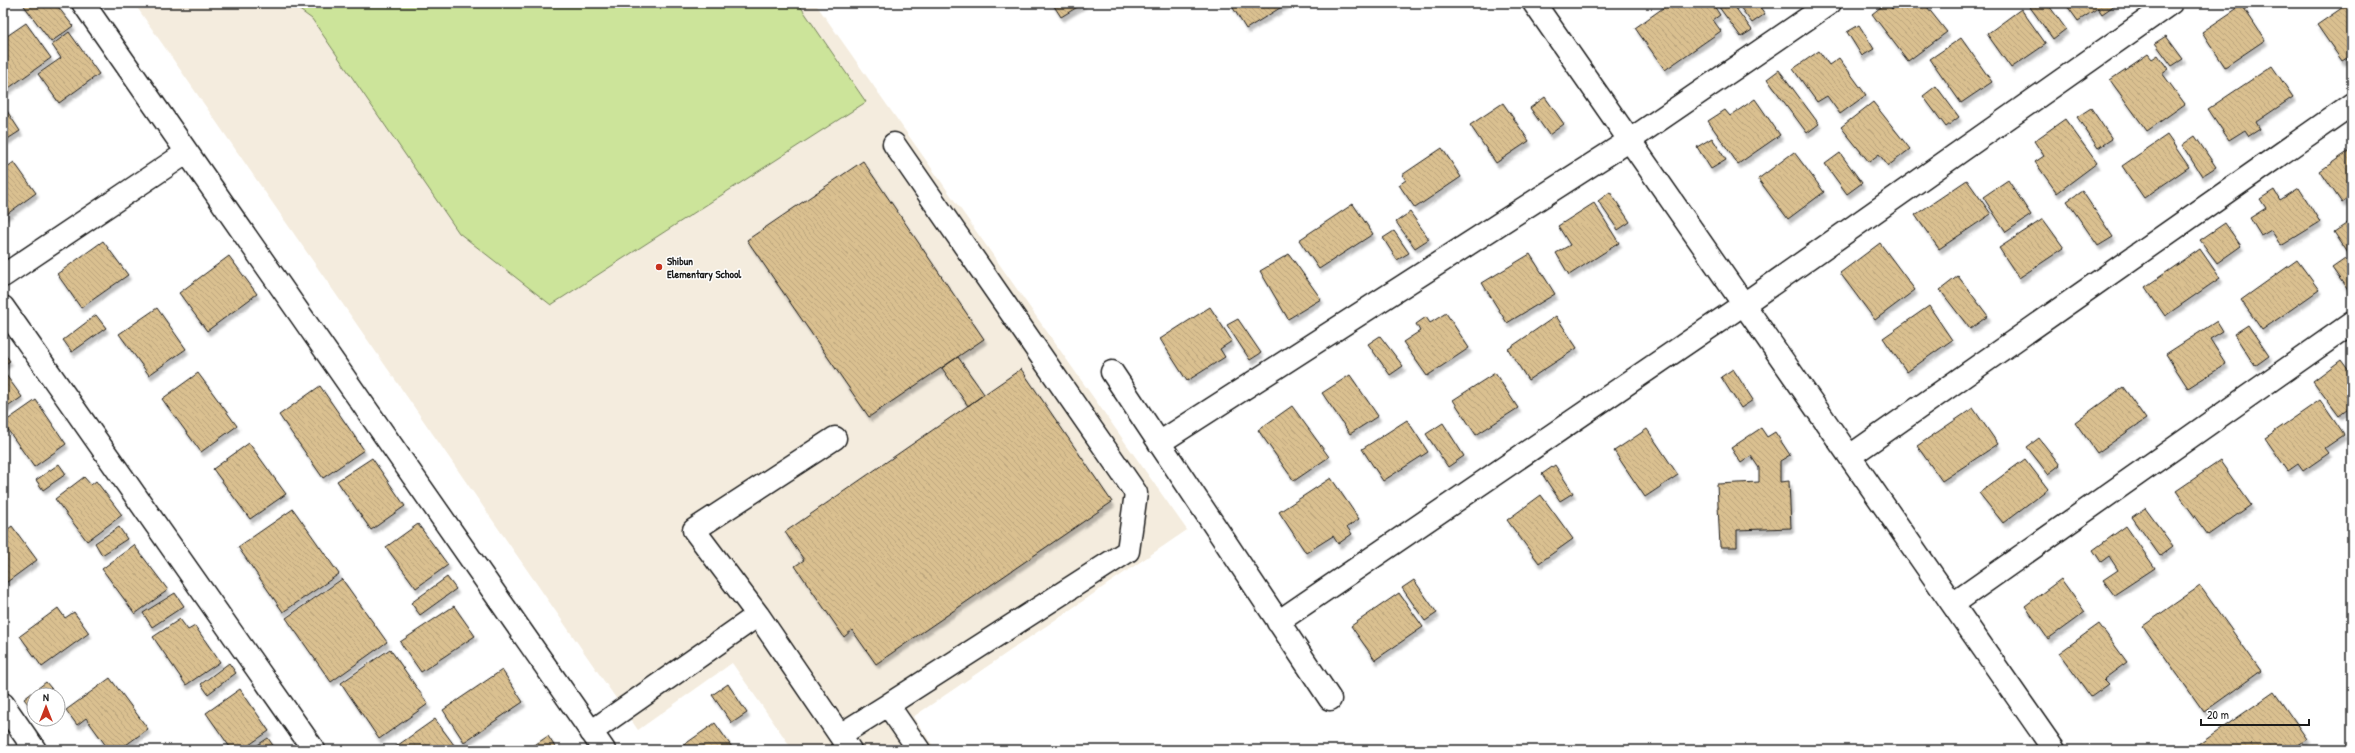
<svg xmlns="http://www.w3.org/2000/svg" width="2355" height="753" viewBox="0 0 2355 753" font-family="'Patrick Hand',sans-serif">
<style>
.built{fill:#f4ecde}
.park{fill:#cce49a;stroke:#74805b}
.building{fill:url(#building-back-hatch);stroke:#1c1c1c;filter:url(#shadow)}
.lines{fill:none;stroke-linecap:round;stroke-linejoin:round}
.minor-casing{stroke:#1c1c1c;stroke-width:25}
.minor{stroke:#fff;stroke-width:22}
.poi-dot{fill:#c8321e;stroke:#fff;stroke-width:1.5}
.labels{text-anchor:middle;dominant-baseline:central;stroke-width:3;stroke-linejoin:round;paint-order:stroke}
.poi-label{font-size:11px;font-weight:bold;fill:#1c1c1c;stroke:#fff;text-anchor:start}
</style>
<defs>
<pattern id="building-back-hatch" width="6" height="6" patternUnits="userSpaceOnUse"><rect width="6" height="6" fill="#dac090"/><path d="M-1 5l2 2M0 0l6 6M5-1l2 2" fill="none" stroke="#baa47c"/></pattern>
<filter id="shadow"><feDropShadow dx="2.5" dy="4.5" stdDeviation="1" flood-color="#0004"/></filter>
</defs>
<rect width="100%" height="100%" fill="#fff"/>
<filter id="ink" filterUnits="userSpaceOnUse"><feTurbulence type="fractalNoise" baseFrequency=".025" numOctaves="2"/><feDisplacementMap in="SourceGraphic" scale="8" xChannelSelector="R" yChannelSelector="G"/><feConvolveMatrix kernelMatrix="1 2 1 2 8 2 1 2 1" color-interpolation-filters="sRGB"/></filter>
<g filter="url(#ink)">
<!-- built -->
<path class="built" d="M134 3H815L1187 530 913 717 936 750H793L732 663 638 730Z"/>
<!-- park -->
<path class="park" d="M290 3H798L866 102 551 305 459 233 312 19Z"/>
<!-- building -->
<path class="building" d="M22 3H55L73 26 51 42Z
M1052 3H1084L1061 17Z
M1230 3H1288L1246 29Z
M1670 3 1703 5 1712 3 1720 15 1713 20 1721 31 1665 70 1635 28Z
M1716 3H1732L1752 30 1741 37Z
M1737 3H1757L1765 14 1752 23Z
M1886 3 1892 9 1900 3H1924L1947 32 1908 61 1872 14Z
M2027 3H2047L2066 29 2053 39Z
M2065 3H2114L2115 5 2102 14 2098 8 2078 21Z
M2349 3H2352V55L2342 61 2317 25Z
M2242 5 2265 40 2225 67 2202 32Z
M2021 9 2046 44 2011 68 1987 34Z
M26 23 51 58 6 90 3 86V36L4 38Z
M1859 25 1874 49 1862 56 1847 32Z
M69 32 99 74 59 103 38 74 61 58 52 45Z
M2166 36 2183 59 2172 66 2155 43Z
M1961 38 1992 82 1961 103 1930 59Z
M1819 51 1829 65 1839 58 1866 95 1840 114 1827 96 1817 102 1793 69Z
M2148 54 2152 59 2158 55 2168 69 2162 73 2185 104 2147 131 2110 80Z
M2272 66 2293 97 2256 122 2260 129 2249 136 2245 130 2229 140 2208 109Z
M1779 70 1819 124 1807 133 1767 79Z
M1936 86 1959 117 1946 127 1923 96Z
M1545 97 1564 124 1549 135 1530 108Z
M1755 99 1780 135 1738 164 1708 121 1725 110 1730 116Z
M1873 102 1910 149 1888 166 1879 154 1869 162 1841 127Z
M1503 103 1529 141 1496 163 1470 125Z
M5 108 20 131 6 140 3 135V109Z
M2091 108 2112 139 2098 148 2077 117Z
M2065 119 2097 163 2057 193 2035 162 2044 156 2034 141Z
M2167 135 2189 167 2144 198 2122 166Z
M2195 136 2216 167 2202 176 2182 145Z
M1712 138 1726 160 1711 169 1697 147Z
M1442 148 1461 177 1415 208 1399 185 1406 180 1402 175Z
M2352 149V195L2342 203 2320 171Z
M1794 152 1824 192 1788 219 1758 179Z
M1840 153 1862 183 1847 194 1825 164Z
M863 161 984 339 869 417 747 240Z
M14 162 36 193 3 217V170Z
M1967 180 1991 214 1939 249 1915 215Z
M2008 180 2031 215 2006 232 1983 197Z
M2299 188 2320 222 2281 246 2271 230 2261 236 2250 218 2266 208 2260 199 2274 190 2280 200Z
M2082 191 2113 237 2098 246 2067 201Z
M1610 192 1630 222 1618 230 1598 201Z
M1594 203 1619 243 1569 275 1556 253 1570 245 1558 226Z
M1353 204 1373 234 1319 269 1299 240Z
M1410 212 1429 239 1415 248 1396 222Z
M2043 219 2064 248 2019 278 1999 248Z
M2352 220V259L2334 232Z
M2225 223 2241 246 2217 263 2200 240Z
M1394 231 1409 253 1397 260 1383 238Z
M103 241 128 275 81 308 57 274Z
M1880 243 1915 290 1875 320 1840 273Z
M2200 249 2220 278 2165 316 2145 287Z
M1289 254 1321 299 1288 319 1260 271Z
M1530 254 1555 294 1507 323 1482 283Z
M229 256 257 294 207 331 179 293Z
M2345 259 2352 269V296L2332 268Z
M2297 260 2319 290 2262 330 2241 300Z
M1958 276 1988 316 1970 329 1940 290Z
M1929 306 1952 340 1907 372 1883 338Z
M1210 307 1232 341 1220 349 1225 357 1187 381 1160 339Z
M157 308 186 349 149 375 119 334Z
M1446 313 1469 348 1427 376 1403 342 1420 331 1416 324 1426 317 1430 323Z
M96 315 106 328 72 352 63 340Z
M1556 316 1577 348 1528 380 1508 349Z
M1238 319 1261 353 1250 360 1227 325Z
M2217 321 2223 331 2210 339 2226 364 2188 388 2166 354Z
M2248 325 2269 356 2255 366 2234 334Z
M1380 336 1403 366 1390 375 1368 344Z
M3 352 10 361 3 366Z
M958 357 984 394 968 406 942 368Z
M2341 360 2352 375V406L2339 416 2313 381Z
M1021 369 1112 502 876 664 852 630 844 637 795 566 804 560 785 532Z
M1733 369 1753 400 1741 408 1721 377Z
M198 373 237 426 201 452 162 399Z
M1495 373 1518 408 1476 435 1453 400Z
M6 375 22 397 3 410V377Z
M1350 375 1378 416 1350 434 1322 393Z
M320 386 364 450 323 478 279 415Z
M2123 387 2146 419 2097 453 2075 422Z
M36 400 66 444 34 467 3 423Z
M2320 400 2344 435 2325 448 2329 453 2303 471 2298 464 2288 471 2265 438Z
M1292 406 1329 457 1294 481 1258 430Z
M1973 408 1998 444 1942 481 1917 446Z
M1407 420 1428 452 1383 481 1362 449Z
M1443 423 1464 456 1448 467 1426 434Z
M1761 428 1767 437 1775 432 1790 455 1780 461V482L1789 481 1791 528 1737 530V547H1720L1717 484 1759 482V468L1751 456 1741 463 1731 448Z
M1647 429 1678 475 1645 497 1614 451Z
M2039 438 2060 465 2048 474 2027 447Z
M249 443 286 494 250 519 213 469Z
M372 458 405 506 371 530 337 481Z
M2025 459 2048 489 2003 523 1979 493Z
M2220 461 2251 505 2208 535 2176 491Z
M59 464 66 474 43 490 36 480Z
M1555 465 1573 493 1560 501 1542 474Z
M84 477 91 485 96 481 122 515 87 541 55 499Z
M1331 478 1359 519 1347 527 1352 534 1338 544 1333 536 1306 553 1279 512Z
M1541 495 1573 539 1539 563 1507 520Z
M2145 508 2173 546 2160 556 2132 517Z
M293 509 339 574 283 612 238 547Z
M418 524 448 565 416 588 386 547Z
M12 526 37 560 3 585V533Z
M2126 526 2155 568 2114 595 2103 580 2118 570 2109 556 2101 562 2093 550Z
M119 527 127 539 102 555 95 543Z
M134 545 168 590 135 614 102 569Z
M447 577 456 589 420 615 411 603Z
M342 579 387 642 331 682 286 618Z
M2061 579 2085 612 2048 639 2025 606Z
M1414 580 1437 613 1425 621 1402 588Z
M2200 586 2261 671 2204 712 2143 626Z
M175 593 184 606 152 627 143 613Z
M1399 593 1423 627 1375 660 1351 626Z
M454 606 475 636 421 672 400 642Z
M58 608 65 618 74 612 89 633 42 667 20 636Z
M180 619 188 630 195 626 220 662 186 685 153 637Z
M2099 624 2127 662 2104 679 2109 684 2091 697 2059 653Z
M390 649 428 704 379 739 341 683Z
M229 663 236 673 208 694 201 684Z
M502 670 523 702 464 742 443 710Z
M110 678 148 729 119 750H109L86 718 77 725 66 710Z
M46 682 55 693 34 695 33 710 24 699Z
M728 684 747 713 732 723 712 695Z
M240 689 269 731 242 750H232L206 713Z
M2274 692 2307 739 2291 750H2202L2198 745Z
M435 719 457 749 391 750Z
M715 723 734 750 678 749Z
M548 736 557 750H527Z
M268 738 276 750H250Z"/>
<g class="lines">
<!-- minor casing -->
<g class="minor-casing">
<path id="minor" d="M83 3 604 750
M1534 3 2054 750
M894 144 1136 493 1128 551 888 705 919 750
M3 276 186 153
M3 307 314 750
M1112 372 1330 699
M1159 443 1630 140 1830 3
M1850 456 2352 104
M1953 604 2352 323
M758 615 694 530 835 438
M1278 622 1744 304 2171 3
M3 704 35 750
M591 732 758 615 850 750
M840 735 888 705"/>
</g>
<!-- minor -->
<use href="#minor" class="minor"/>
</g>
</g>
<!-- markers -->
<circle class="poi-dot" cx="659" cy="267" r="4"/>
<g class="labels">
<!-- poi labels -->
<g class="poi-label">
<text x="667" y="261">Shibun<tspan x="667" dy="13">Elementary School</tspan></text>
</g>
</g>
<!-- margin -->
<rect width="2355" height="753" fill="none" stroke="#fff" stroke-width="16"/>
<rect x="8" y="8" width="2339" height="737" fill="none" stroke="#1c1c1c" stroke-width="1.5" filter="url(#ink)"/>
<!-- north arrow -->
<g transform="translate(46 707)"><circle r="19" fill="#ffffff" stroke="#a4a4a4"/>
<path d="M0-3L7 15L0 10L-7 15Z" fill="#c8321e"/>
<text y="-6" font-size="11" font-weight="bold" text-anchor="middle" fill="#1c1c1c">N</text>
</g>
<!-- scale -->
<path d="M2201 719v6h108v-6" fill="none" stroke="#1c1c1c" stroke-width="2"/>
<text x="2207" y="719" font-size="12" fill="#1c1c1c" stroke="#ffffff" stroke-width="3" paint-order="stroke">20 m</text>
</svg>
